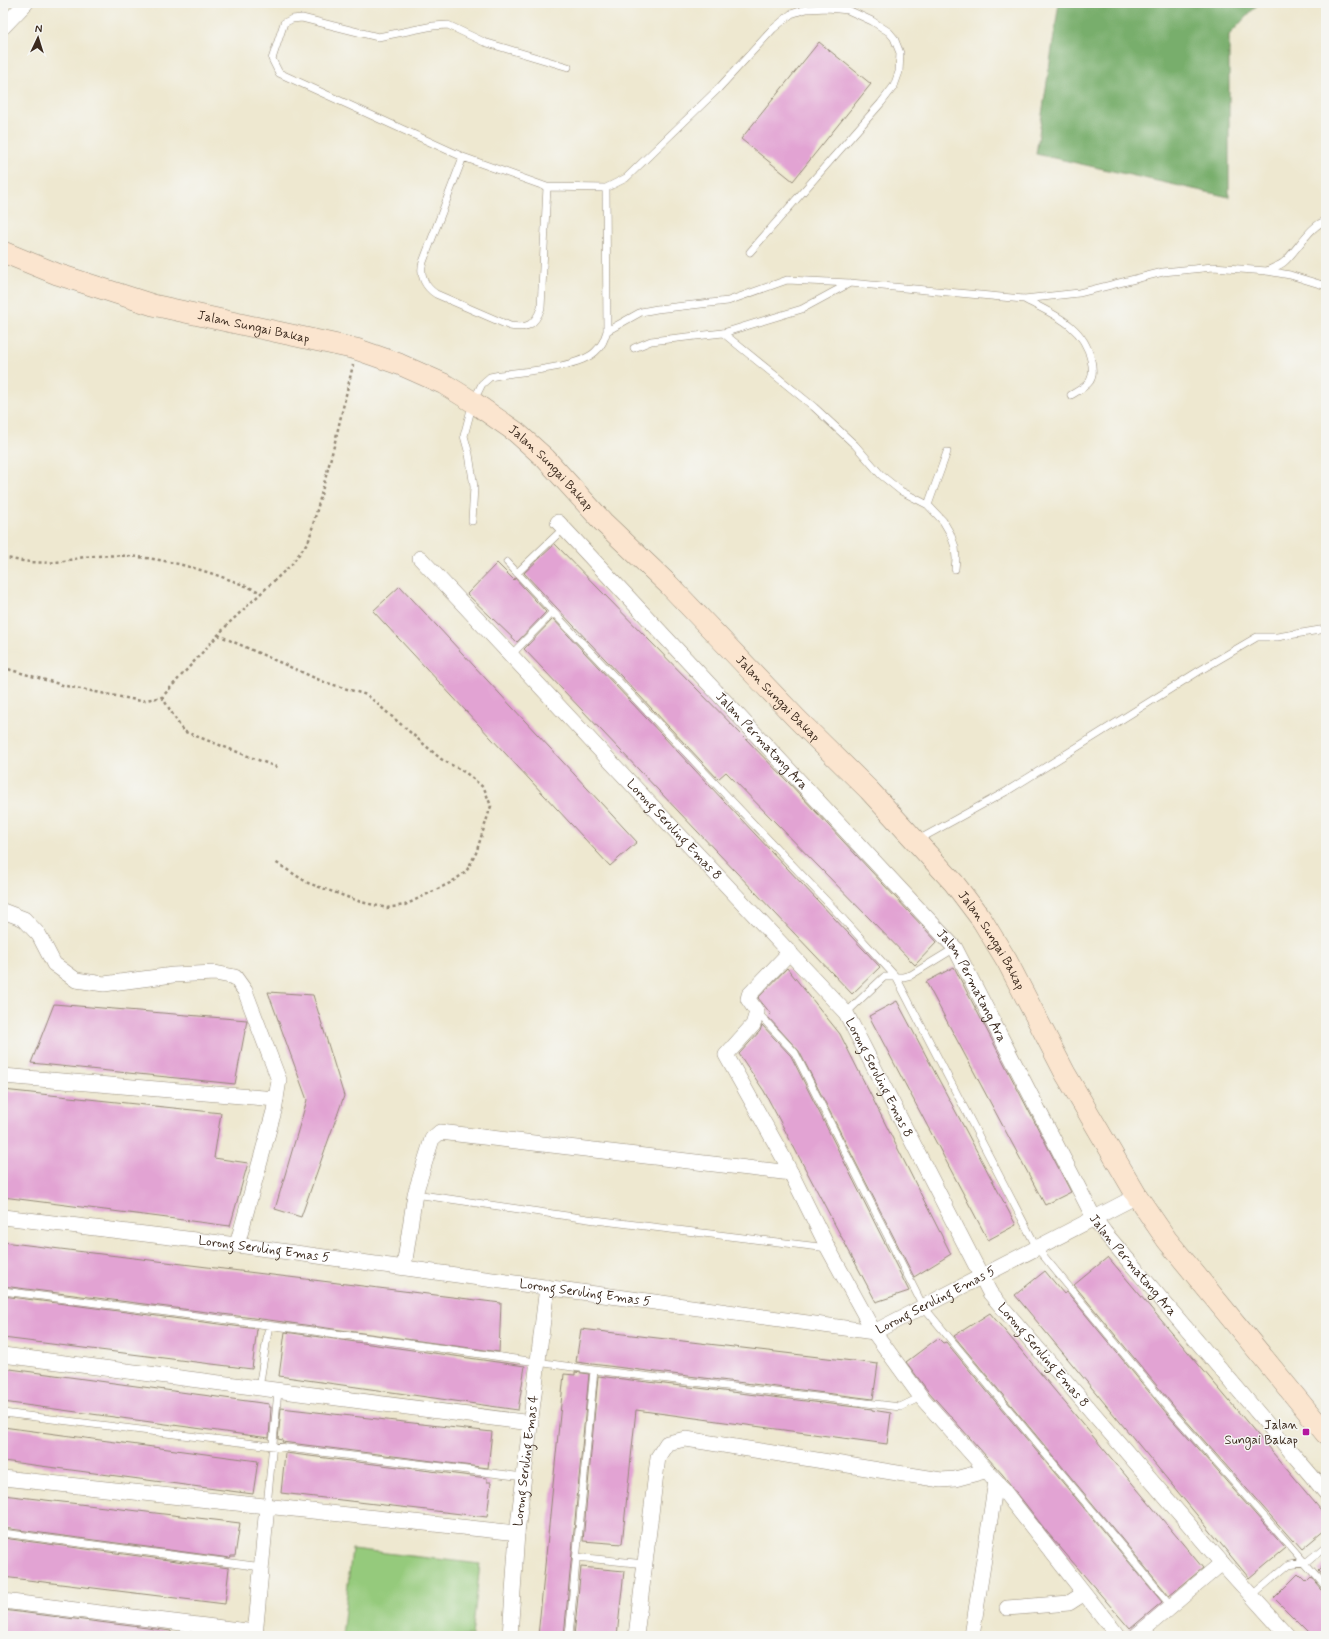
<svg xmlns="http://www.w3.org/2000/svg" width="1329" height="1639" viewBox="0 0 1329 1639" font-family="Mynerve,sans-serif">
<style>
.green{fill:#95ca7c;stroke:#687a4d}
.forest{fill:#78ae6c;stroke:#5a6c45}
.building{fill:#e2a3d3}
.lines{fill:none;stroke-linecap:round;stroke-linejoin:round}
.service-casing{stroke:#948977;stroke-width:8}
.minor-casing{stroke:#948977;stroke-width:16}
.secondary-casing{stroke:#948977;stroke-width:22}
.path{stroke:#948977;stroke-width:2.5;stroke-dasharray:3 3;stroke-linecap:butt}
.service{stroke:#fff;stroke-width:7}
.minor{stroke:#fff;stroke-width:15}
.secondary{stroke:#fbe5cf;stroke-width:21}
.poi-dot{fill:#b5179e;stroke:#f6f6f2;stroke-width:1.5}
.labels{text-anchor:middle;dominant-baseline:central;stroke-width:3;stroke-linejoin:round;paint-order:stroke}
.street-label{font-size:13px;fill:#3b2a1e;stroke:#f6f6f2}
.poi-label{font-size:13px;fill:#3b2a1e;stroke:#f6f6f2;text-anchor:end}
</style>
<rect width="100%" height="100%" fill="#f6f6f2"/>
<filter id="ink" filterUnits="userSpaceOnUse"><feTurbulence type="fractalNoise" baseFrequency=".025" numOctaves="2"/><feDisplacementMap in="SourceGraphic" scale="8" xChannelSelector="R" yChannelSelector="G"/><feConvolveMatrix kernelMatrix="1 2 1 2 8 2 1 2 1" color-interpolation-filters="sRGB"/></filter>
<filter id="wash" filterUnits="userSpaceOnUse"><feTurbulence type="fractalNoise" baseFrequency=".012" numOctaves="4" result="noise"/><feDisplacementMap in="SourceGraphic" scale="16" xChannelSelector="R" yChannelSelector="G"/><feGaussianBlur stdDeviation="0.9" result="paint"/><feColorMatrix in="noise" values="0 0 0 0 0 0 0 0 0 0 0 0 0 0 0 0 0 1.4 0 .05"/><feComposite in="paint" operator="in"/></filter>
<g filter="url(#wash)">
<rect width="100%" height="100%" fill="#eee8d0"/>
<!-- green -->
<path class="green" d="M352 1549 480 1564 472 1636H342Z"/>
<!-- forest -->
<path class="forest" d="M1059 3H1259L1229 35V197L1036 154Z"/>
<g id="blocks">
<!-- building -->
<path class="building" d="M819 42 871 84 793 181 741 139Z
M555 544 789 783 937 942 915 965 726 772 718 779 524 573Z
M497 563 514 580 515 578 546 612 517 642 467 594Z
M400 586 637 842 610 866 373 611Z
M553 619 880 967 852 994 524 649Z
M954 967 1071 1192 1045 1205 926 982Z
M787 968 840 1034 951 1254 914 1277 799 1051 768 1017 771 1014 758 998Z
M268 992 313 995 344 1096 301 1217 275 1209 307 1100Z
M897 1001 1016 1225 988 1240 869 1016Z
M54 1004 247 1020 235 1084 31 1063Z
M762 1025 791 1056 909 1291 876 1302 764 1091 739 1054 760 1031Z
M3 1090 221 1113 214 1158 248 1163 230 1226 3 1197Z
M3 1242 501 1303 499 1352 269 1320 3 1286Z
M1108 1257 1326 1516V1529L1302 1549 1294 1540 1293 1541 1176 1409 1074 1285Z
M1045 1271 1064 1294 1067 1292 1168 1415 1285 1548 1249 1578 1015 1295Z
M3 1296 257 1329 252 1369 3 1338Z
M990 1313 1203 1568 1169 1596 954 1336Z
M581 1329 878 1364 873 1399 576 1362Z
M285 1332 525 1366 518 1410 279 1376Z
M938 1338 943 1343 946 1342 1162 1602 1130 1629 1047 1532 1003 1475 928 1391 906 1362Z
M3 1368 269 1404V1407H271L269 1438 3 1402Z
M575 1372 589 1374 564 1636H538L564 1374 575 1375Z
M598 1376 872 1409V1410L891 1413 887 1444 636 1410 622 1544 583 1541Z
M281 1408 492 1432 488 1468 282 1442 283 1440 278 1439Z
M3 1427 258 1461 253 1494 3 1461Z
M285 1453 487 1478V1482H491L487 1517 281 1493Z
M3 1495 240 1523 235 1556H231L230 1558 3 1528Z
M3 1538 229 1568 225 1604 3 1577Z
M1326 1562V1579L1318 1570Z
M581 1567 624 1571 617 1636H574Z
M1298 1574 1306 1582 1311 1577 1322 1590 1326 1592V1636H1312L1274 1598Z
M3 1610 171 1631V1636H3Z"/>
</g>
</g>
<g filter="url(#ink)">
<use href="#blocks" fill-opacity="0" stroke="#948977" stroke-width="1"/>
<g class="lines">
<!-- service casing -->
<g class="service-casing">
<path id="service" d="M568 67 484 42 448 25 433 26 378 37 302 18 292 19 284 23 272 59 279 73 463 157 547 187 606 188
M463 157 423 262C419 275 425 287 436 294L510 326C527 329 535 325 541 308L547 187
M1267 271C1272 268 1279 266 1284 262 1296 252 1311 224 1326 221
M1024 299C1052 314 1084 325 1091 360 1096 382 1088 385 1071 395
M607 331 641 312 657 309 728 301 787 280 850 283 1024 299 1079 293 1163 272 1213 267 1267 271 1290 275 1326 286
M723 333 814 407 855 445 881 475 901 491 928 505 943 521 950 533 955 547 956 559 955 569
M634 348 651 341 723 333 802 309 850 283
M928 505 947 452
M472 521 474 487 469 454 464 436 473 402 482 384 490 377 500 375C525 371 577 368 595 352 602 346 604 340 607 331L606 188 626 178 718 89 773 29 791 14 800 11 807 9 828 8 848 10 872 21 889 32 894 38 900 53 899 72 894 86 881 103 750 252
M507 562 553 612 834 909 896 977 1037 1248 1172 1412 1326 1587
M517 573 564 528
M511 655 553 612
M918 840 1007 791 1199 671 1257 637H1277L1326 629
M757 1012 795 1053 923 1306 1172 1607
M846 1013 884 977H903L911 975 955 948
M415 1194 595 1220 828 1248
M3 1291 367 1338 594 1370
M259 1388 269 1325
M3 1413 524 1477
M267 1506 278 1391
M3 1533 262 1567
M576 1557 645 1564
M1251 1596 1289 1564 1308 1561 1326 1546
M569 1636 594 1370 900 1407 921 1397"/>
</g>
<!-- minor casing -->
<g class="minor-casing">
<g id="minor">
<path d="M3 27 26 3"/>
<path id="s1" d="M558 522 955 948 1094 1218 1105 1233 1326 1493"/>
<path id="s2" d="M420 558 846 1013 990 1293 1222 1563 1288 1636"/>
<path d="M3 911 24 919 39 935 54 964 76 980 104 984 173 975 215 973 235 977 245 991 279 1080 274 1111 237 1245"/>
<path d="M790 952 749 995 748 999 757 1012 753 1025 726 1055 783 1157 828 1248 874 1332 921 1397 996 1481 1118 1636"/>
<path d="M3 1076 276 1099"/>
<path id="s3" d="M3 1217 237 1245 874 1332 1137 1196"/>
<path d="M404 1267 415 1194 432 1139 440 1132 791 1173"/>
<path d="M3 1355 531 1423"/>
<path d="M3 1478 517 1533"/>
<path d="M3 1601 255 1632"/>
<path d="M1007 1608 1069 1603 1083 1594"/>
<path d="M255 1636 267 1506"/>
<path id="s4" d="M510 1636 517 1533 547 1287"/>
<path d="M636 1636 658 1457 667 1443 686 1439 941 1480 955 1479 985 1471"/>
<path d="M972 1636 996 1481"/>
<path d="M1136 1636 1222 1563"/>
</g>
</g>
<!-- secondary casing -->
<g class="secondary-casing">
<g id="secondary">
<path id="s5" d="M3 252 57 274 153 305 356 349 399 364 444 384 473 402 516 432 545 458 603 522 669 585 797 719 869 790 954 883 982 920 1007 961 1065 1073 1137 1196 1167 1240 1326 1434"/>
</g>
</g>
<!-- path -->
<path class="path" d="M3 557C18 561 39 564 55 562 69 561 83 556 97 556 151 552 212 571 260 592
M218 635 324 682 367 695 441 759 466 773 484 788 491 806 476 853 466 872 450 883 405 905 387 908 361 902 308 883 275 862
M3 667 11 670 66 686 141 701 162 697 228 624 292 564 309 540 334 446 353 365
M162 697 183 731 279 768"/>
<!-- service -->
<use href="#service" class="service"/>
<!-- minor -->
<use href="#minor" class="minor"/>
<!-- secondary -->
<use href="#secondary" class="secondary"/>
</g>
</g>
<!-- markers -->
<rect class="poi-dot" x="1302" y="1428" width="8" height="8" rx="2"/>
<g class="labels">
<!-- street labels -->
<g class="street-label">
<text stroke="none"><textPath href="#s5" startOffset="262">Jalan Sungai Bakap</textPath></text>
<text stroke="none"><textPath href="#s5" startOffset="598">Jalan Sungai Bakap</textPath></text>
<text stroke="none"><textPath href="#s5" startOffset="922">Jalan Sungai Bakap</textPath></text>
<text stroke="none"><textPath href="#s1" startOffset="299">Jalan Permatang Ara</textPath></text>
<text stroke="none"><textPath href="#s2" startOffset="372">Lorong Seruling Emas 8</textPath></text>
<text stroke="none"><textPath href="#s5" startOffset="1246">Jalan Sungai Bakap</textPath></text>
<text stroke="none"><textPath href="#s1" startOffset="623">Jalan Permatang Ara</textPath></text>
<text stroke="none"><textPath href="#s2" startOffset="696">Lorong Seruling Emas 8</textPath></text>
<text stroke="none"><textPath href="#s3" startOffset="263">Lorong Seruling Emas 5</textPath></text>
<text stroke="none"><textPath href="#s1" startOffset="947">Jalan Permatang Ara</textPath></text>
<text stroke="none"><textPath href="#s3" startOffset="587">Lorong Seruling Emas 5</textPath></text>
<text stroke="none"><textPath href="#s3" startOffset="948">Lorong Seruling Emas 5</textPath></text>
<text stroke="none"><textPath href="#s2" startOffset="1020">Lorong Seruling Emas 8</textPath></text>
<text stroke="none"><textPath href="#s4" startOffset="176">Lorong Seruling Emas 4</textPath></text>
</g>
<!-- poi labels -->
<g class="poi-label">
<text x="1298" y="1425">Jalan<tspan x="1298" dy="15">Sungai Bakap</tspan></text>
</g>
</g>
<!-- margin -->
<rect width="1329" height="1639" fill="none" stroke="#f6f6f2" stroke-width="16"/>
<!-- north arrow -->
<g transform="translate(38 38) rotate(4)" stroke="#f6f6f2" stroke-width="3" paint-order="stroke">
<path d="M0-3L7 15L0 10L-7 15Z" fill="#3b2a1e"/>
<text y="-6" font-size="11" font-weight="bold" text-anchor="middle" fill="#3b2a1e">N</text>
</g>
</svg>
